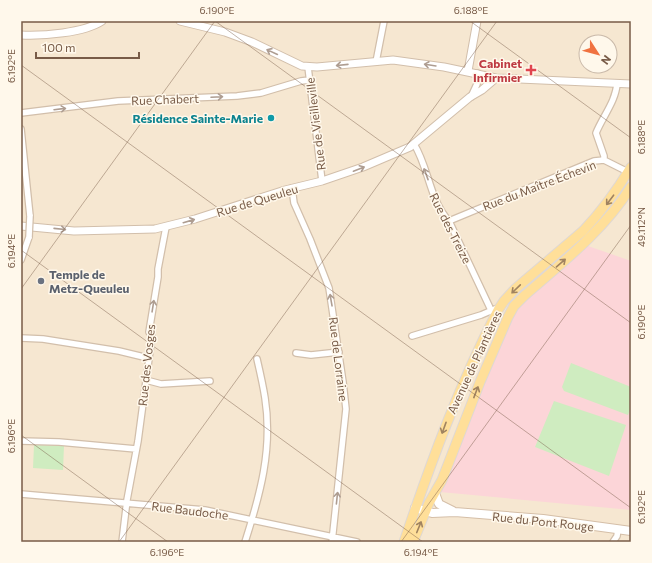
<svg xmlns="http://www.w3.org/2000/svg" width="652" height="563" viewBox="0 0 652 563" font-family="Commissioner,sans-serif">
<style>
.residential{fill:#f6e7d1;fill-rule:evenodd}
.medical{fill:#fcd5d8}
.green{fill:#cfecc0}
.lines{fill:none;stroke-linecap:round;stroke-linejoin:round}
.minor-casing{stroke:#d2bfab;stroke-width:8}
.tertiary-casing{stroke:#d2bfab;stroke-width:9}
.secondary-casing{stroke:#d5bfa8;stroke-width:10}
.primary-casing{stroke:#dfd8d3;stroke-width:11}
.minor{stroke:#fff;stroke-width:5.5}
.tertiary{stroke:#fff;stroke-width:7}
.secondary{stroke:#fff;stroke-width:8}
.primary{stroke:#ffdf99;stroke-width:9}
.minor-bridge-casing{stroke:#d2bfab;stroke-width:8;stroke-linecap:butt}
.minor-bridge{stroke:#fff;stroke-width:5.5}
.oneway{stroke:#ae9d91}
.oneway2{stroke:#a08360}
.ticks{fill:none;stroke:#785b47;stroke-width:1;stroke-opacity:0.45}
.health-dot{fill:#e0444e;stroke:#fff8eb;stroke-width:1.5}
.culture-dot{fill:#0f9aa8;stroke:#fff8eb;stroke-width:1.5}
.worship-dot{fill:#6b7280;stroke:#fff8eb;stroke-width:1.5}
.labels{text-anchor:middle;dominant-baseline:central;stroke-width:3;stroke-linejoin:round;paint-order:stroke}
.health-label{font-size:12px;font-weight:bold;fill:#be3a42;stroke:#fff8eb;text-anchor:end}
.street-label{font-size:12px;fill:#785b47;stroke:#fff8eb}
.culture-label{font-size:12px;font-weight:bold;fill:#0d838f;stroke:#fff8eb;text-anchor:end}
.worship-label{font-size:12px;font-weight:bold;fill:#5b616d;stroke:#fff8eb;text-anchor:start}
.neatline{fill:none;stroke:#785b47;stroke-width:1.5}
.ticks-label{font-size:10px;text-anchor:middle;fill:#785b47}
</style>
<rect width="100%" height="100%" fill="#fef5e3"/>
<!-- residential -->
<path class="residential" d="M21 21H631V542H21ZM586 42H610V66H586Z"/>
<!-- medical -->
<path class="medical" d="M588 246 631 261V510L440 492 485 378 514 313 526 298Z"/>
<!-- green -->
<path class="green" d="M571 363 631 387V407L628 415 564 391 562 387Z
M554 401 626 425 609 476 535 447Z
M34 445 64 446 63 470 33 468Z"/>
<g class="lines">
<!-- minor casing -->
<g class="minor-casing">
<path id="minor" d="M376 62 384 21
M308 67 322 181
M471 97 477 84V73
M21 113 118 101 237 96 261 93 301 81 309 80
M21 129 30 216
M414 144C429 168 429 199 449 221L491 310
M604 160V156L596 133C603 116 616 101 617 83
M292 188 294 203 310 239 329 288 343 382 346 409 332 542
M449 221 594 161 604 160 628 172
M21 260 29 237
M412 336 481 315 495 309
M21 338 43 339 119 351 148 358
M296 353 311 355 339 352
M146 380 161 384 210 381
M21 441 59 442 136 449
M21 494 205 510 357 542
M122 542 127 500 138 441 152 336 149 332 158 277V269L166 227
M245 542C260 495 273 449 265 398 263 385 260 372 257 359
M613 542 617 536 618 529"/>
</g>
<!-- tertiary casing -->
<g class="tertiary-casing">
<path id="tertiary" d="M180 21 225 32 252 42 302 66 317 67 393 60 444 67 496 78 631 84
M21 35C43 36 84 33 102 21
M468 71 477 21
M21 226 74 231 155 229 195 219 285 190 322 181 363 167 410 147 470 97 482 90 496 78"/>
</g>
<!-- secondary casing -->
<g class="secondary-casing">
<path id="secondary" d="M435 493 439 504 453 511
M415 508 432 513 455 512 543 519 631 531"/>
</g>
<!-- primary casing -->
<g class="primary-casing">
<path id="primary" d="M404 542C431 462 459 385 498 310L504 301 515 289 583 231C602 211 617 190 631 167
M413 542 429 503 442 480 480 382 508 317 514 306 524 296C563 262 603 231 631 187"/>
</g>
<!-- minor -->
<use href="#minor" class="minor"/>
<!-- tertiary -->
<use href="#tertiary" class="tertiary"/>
<!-- secondary -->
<use href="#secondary" class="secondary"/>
<!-- primary -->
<use href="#primary" class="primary"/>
<!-- minor-bridge casing -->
<g class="minor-bridge-casing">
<path id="minor-bridge" d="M29 237 30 216"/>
</g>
<!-- minor-bridge -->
<use href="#minor-bridge" class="minor-bridge"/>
</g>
<!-- one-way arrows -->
<defs><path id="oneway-shaft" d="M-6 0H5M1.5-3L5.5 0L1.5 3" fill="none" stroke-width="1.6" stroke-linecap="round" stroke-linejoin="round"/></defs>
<g class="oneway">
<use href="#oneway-shaft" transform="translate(272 52) rotate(-155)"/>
<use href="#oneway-shaft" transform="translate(342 65) rotate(174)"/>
<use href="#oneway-shaft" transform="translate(430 65) rotate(-171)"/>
<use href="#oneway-shaft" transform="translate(217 97) rotate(-3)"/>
<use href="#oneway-shaft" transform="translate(60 109) rotate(-7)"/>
<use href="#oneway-shaft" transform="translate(359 169) rotate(-21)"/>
<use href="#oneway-shaft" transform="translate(426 174) rotate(-110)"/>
<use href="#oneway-shaft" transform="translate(189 221) rotate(-16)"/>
<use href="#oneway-shaft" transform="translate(60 229) rotate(6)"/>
<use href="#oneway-shaft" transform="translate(331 300) rotate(-100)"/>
<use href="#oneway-shaft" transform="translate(153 306) rotate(-81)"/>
<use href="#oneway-shaft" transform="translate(337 498) rotate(-84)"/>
</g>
<g class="oneway2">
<use href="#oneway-shaft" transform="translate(610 200) rotate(127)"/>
<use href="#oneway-shaft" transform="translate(561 263) rotate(-41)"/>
<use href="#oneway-shaft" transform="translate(516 289) rotate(136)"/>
<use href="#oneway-shaft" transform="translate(476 392) rotate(-69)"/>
<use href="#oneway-shaft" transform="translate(444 428) rotate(110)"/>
<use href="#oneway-shaft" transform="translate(419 527) rotate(-68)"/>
</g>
<!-- ticks -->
<path class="ticks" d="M215 21 631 323M470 21 631 138M21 65 631 508M21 250 423 542M21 289 215 21M21 435 168 542M119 542 497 21M401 542 631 225"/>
<!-- markers -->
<path class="health-dot" d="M529 64h4v4h4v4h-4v4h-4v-4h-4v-4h4z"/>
<circle class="culture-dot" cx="271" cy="118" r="4"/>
<circle class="worship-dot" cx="41" cy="281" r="4"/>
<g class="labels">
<!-- health labels -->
<g class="health-label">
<text x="522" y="63">Cabinet<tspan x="522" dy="14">Infirmier</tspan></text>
</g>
<!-- street labels -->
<g class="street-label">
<text transform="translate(165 99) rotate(-2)">Rue Chabert</text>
<text transform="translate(315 124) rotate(-97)">Rue de Vieilleville</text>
<text transform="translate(539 185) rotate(-21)">Rue du Maître Échevin</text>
<text transform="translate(257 200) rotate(-17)">Rue de Queuleu</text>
<text transform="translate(451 228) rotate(63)">Rue des Treize</text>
<text transform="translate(339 359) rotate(83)">Rue de Lorraine</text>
<text transform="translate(474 362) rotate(-65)">Avenue de Plantières</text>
<text transform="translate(146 365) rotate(-84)">Rue des Vosges</text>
<text transform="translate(190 510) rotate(7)">Rue Baudoche</text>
<text transform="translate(543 521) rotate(6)">Rue du Pont Rouge</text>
</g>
<!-- culture labels -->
<g class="culture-label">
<text x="263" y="118">Résidence Sainte-Marie</text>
</g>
<!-- worship labels -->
<g class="worship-label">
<text x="49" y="274">Temple de<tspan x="49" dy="14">Metz-Queuleu</tspan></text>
</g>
</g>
<!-- border -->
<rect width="652" height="563" fill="none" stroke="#fff8eb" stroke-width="44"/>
<!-- north arrow -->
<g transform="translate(598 54) rotate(126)"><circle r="19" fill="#fff8eb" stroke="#c9b9a9"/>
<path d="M0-3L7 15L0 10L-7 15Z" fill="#f07240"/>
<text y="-6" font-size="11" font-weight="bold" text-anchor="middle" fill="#785b47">N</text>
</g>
<!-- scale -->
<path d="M36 52v6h103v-6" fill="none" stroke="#785b47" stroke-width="2"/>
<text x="42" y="52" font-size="12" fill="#785b47" stroke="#fff8eb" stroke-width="3" paint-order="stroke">100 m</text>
<rect x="22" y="22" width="608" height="519" class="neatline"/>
<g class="ticks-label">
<text x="217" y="14">6.190°E</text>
<text x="471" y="14">6.188°E</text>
<text transform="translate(11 66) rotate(-90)" y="4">6.192°E</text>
<text transform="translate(641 137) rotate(-90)" y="4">6.188°E</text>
<text transform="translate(641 227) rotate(-90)" y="4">49.112°N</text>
<text transform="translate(11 251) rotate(-90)" y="4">6.194°E</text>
<text transform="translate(641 322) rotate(-90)" y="4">6.190°E</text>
<text transform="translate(11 436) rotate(-90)" y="4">6.196°E</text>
<text transform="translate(641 507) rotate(-90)" y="4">6.192°E</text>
<text x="167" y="556">6.196°E</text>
<text x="421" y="556">6.194°E</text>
</g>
</svg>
